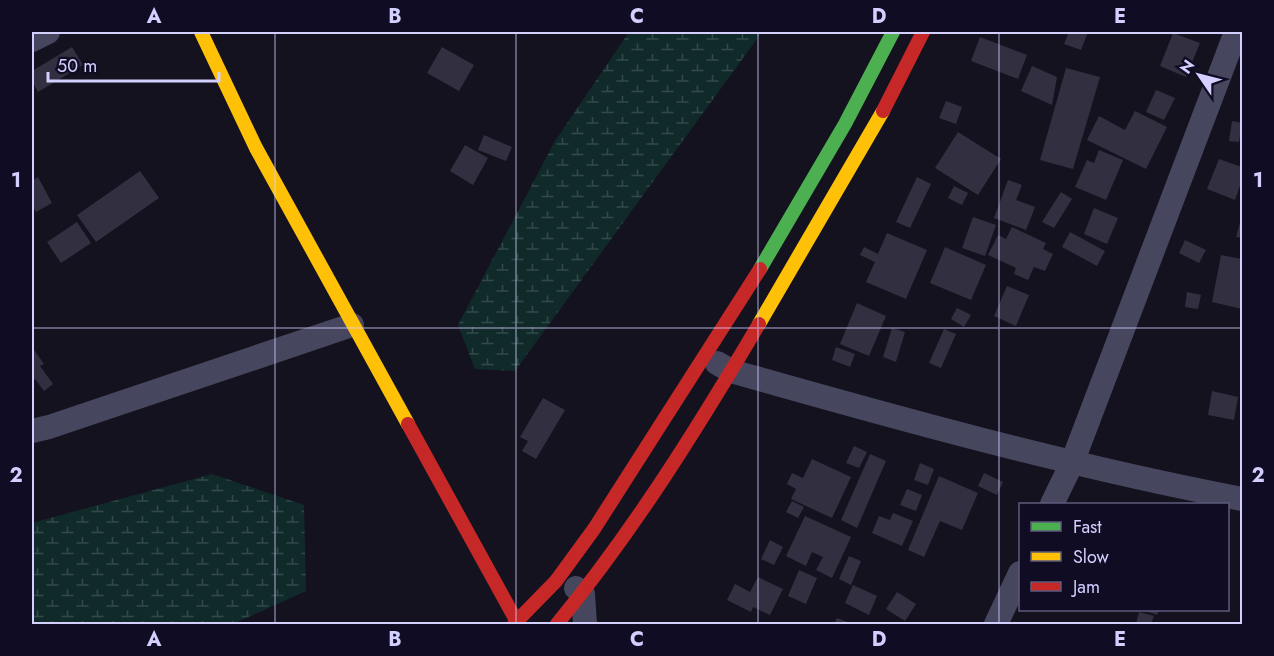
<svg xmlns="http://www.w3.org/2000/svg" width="1274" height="656" viewBox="0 0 1274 656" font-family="Jost,sans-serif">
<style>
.wetland{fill:url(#wetland-marsh)}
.building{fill:#322f41}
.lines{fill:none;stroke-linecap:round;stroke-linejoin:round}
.street{stroke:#46465f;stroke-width:24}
.fast{stroke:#4caf50;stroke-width:14}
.slow{stroke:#ffc107;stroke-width:14}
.jam{stroke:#c62828;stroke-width:14}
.grid{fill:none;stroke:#d3cfff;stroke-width:1.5;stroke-opacity:0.55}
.neatline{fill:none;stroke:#d3cfff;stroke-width:2}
.grid-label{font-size:20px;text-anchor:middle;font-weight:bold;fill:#d3cfff}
</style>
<defs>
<pattern id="wetland-marsh" width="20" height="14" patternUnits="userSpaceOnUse" patternTransform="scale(1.5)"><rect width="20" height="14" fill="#102a2a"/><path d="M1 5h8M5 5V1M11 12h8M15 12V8" fill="none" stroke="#32484a"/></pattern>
</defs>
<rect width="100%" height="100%" fill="#14121e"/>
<!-- wetland -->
<path class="wetland" d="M629 32H762L515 371 475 369 458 325 555 141Z
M212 474 304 505 306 591 233 624H32V523Z"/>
<!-- building -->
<path class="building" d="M1069 32H1088L1081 50 1064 44Z
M1173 33 1200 43 1186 77 1160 66Z
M980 37 1027 55 1018 79 971 61Z
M72 47 83 65 38 92 32 81V71Z
M442 47 474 65 459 91 427 73Z
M1032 66 1057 77 1052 105 1021 91Z
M1066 68 1100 77 1073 169 1040 160Z
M1156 90 1175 98 1164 120 1146 112Z
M946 101 962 107 956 124 939 118Z
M1135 111 1167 127 1146 169 1087 140 1099 116 1125 130Z
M1232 121 1242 123 1239 142 1229 141Z
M958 132 1001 159 978 195 935 168Z
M484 135 512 147 506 161 478 150Z
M465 145 488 158 473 185 450 171Z
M1099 150 1123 160 1106 200 1075 187 1087 160 1094 163Z
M1219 159 1242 167V180L1235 200 1207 189Z
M140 171 159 198 96 242 77 215Z
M38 177 52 203 36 212 32 205V181Z
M917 177 931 184 910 228 896 222Z
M1008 180 1022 185 1016 200 1035 207 1026 230 994 218Z
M954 186 968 193 962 205 948 198Z
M1061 192 1072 199 1054 228 1042 222Z
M1094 208 1118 218 1107 244 1084 234Z
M1242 215V238L1236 237Z
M973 217 996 225 985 256 962 248Z
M77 222 91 243 61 263 47 242Z
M1012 227 1046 243 1043 249 1053 254 1045 271 1034 267 1028 280 1014 274 1016 268 988 255 998 235 1006 239Z
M1070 232 1105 251 1097 266 1062 247Z
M887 233 927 250 906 299 866 282 875 262 860 255 864 247 878 254Z
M1185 240 1206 250 1199 263 1179 253Z
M945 247 986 265 971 300 930 283Z
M1221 255 1242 259V309L1212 302Z
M1007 286 1029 295 1016 326 994 316Z
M1187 292 1201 295 1198 309 1185 307Z
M857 303 886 316 869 356 840 344Z
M957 308 971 315 964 327 951 319Z
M892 328 905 332 896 362 883 357Z
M944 329 956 334 941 368 929 363Z
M32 347 44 364 40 366 53 384 44 391 35 379 32 382Z
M836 347 855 354 850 367 832 360Z
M1212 391 1238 397 1234 420 1208 415Z
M543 398 565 410 536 459 522 451 528 441 520 437Z
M854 446 867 452 859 468 846 463Z
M870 454 886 461 857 528 841 520Z
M812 459 851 477 832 518 791 499 796 489 787 484 792 473 803 478Z
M920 463 934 469 928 485 914 480Z
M984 473 1003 482 997 495 978 486Z
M939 476 978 493 962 530 940 521 924 557 908 550Z
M907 489 922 495 916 511 900 505Z
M792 501 804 507 798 518 786 512Z
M893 513 913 521 902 546 872 533 879 516 890 520Z
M805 516 851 537 832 578 816 570 823 557 812 552 806 566 786 556Z
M770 540 783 547 774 565 761 559Z
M849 556 861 561 851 585 839 579Z
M799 570 817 578 806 604 788 596Z
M758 577 783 589 770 615 753 607 751 612 727 600 735 584 750 592Z
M853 585 877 596 869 615 845 603Z
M897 592 916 604 905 621 886 609Z
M1143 610H1159L1157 615Z
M1139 612 1154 616 1151 624H1136Z
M837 618 853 624H834Z"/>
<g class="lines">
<!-- street -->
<path class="street" d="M32 40 48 32
M717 363 731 371C900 419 1070 466 1242 499
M32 431 49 427 352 325
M1052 504 1072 463 1236 32
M576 588 583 594 585 624
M996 624 1020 573"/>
<!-- fast -->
<path class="fast" d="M760 269 845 124 893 32"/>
<!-- slow -->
<path class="slow" d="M201 32 256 148 408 424
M759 324 883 111"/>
<!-- jam -->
<path class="jam" d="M883 111 923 32
M408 424 517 622
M514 624 556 581 594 529 760 269
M557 624C634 530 697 429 759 324"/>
</g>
<!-- grid -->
<path class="grid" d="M275 32V624M516 32V624M758 32V624M999 32V624M32 328H1242"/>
<!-- border -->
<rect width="1274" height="656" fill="none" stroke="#100c24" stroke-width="66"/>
<!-- legend -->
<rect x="1019" y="503" width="210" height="108" fill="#100c24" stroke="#5e5a7c" stroke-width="1.5"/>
<rect x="1031" y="522" width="30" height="9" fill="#4caf50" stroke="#5e5a7c" stroke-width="1.5"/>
<text x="1073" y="533" font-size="18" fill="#d3cfff">Fast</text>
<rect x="1031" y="552" width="30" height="9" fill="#ffc107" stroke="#5e5a7c" stroke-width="1.5"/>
<text x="1073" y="563" font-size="18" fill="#d3cfff">Slow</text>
<rect x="1031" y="582" width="30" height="9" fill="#c62828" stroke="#5e5a7c" stroke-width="1.5"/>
<text x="1073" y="593" font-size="18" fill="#d3cfff">Jam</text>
<!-- north arrow -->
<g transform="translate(1199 75) rotate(305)" stroke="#100c24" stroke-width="4.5" paint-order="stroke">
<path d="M0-4.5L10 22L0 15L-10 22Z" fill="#d3cfff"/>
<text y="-9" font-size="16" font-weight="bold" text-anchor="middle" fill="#d3cfff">N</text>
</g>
<!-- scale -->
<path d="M48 72v9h171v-9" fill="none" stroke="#d3cfff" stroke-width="3"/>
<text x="57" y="72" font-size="18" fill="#d3cfff" stroke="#100c24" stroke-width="4.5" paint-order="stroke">50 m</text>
<rect x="33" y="33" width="1208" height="590" class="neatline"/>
<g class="grid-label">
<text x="154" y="23">A</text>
<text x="395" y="23">B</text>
<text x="637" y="23">C</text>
<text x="879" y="23">D</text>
<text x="1120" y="23">E</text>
<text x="16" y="187">1</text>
<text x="1258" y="187">1</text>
<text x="16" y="482">2</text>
<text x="1258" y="482">2</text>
<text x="154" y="646">A</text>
<text x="395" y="646">B</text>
<text x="637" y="646">C</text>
<text x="879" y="646">D</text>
<text x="1120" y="646">E</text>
</g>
</svg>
